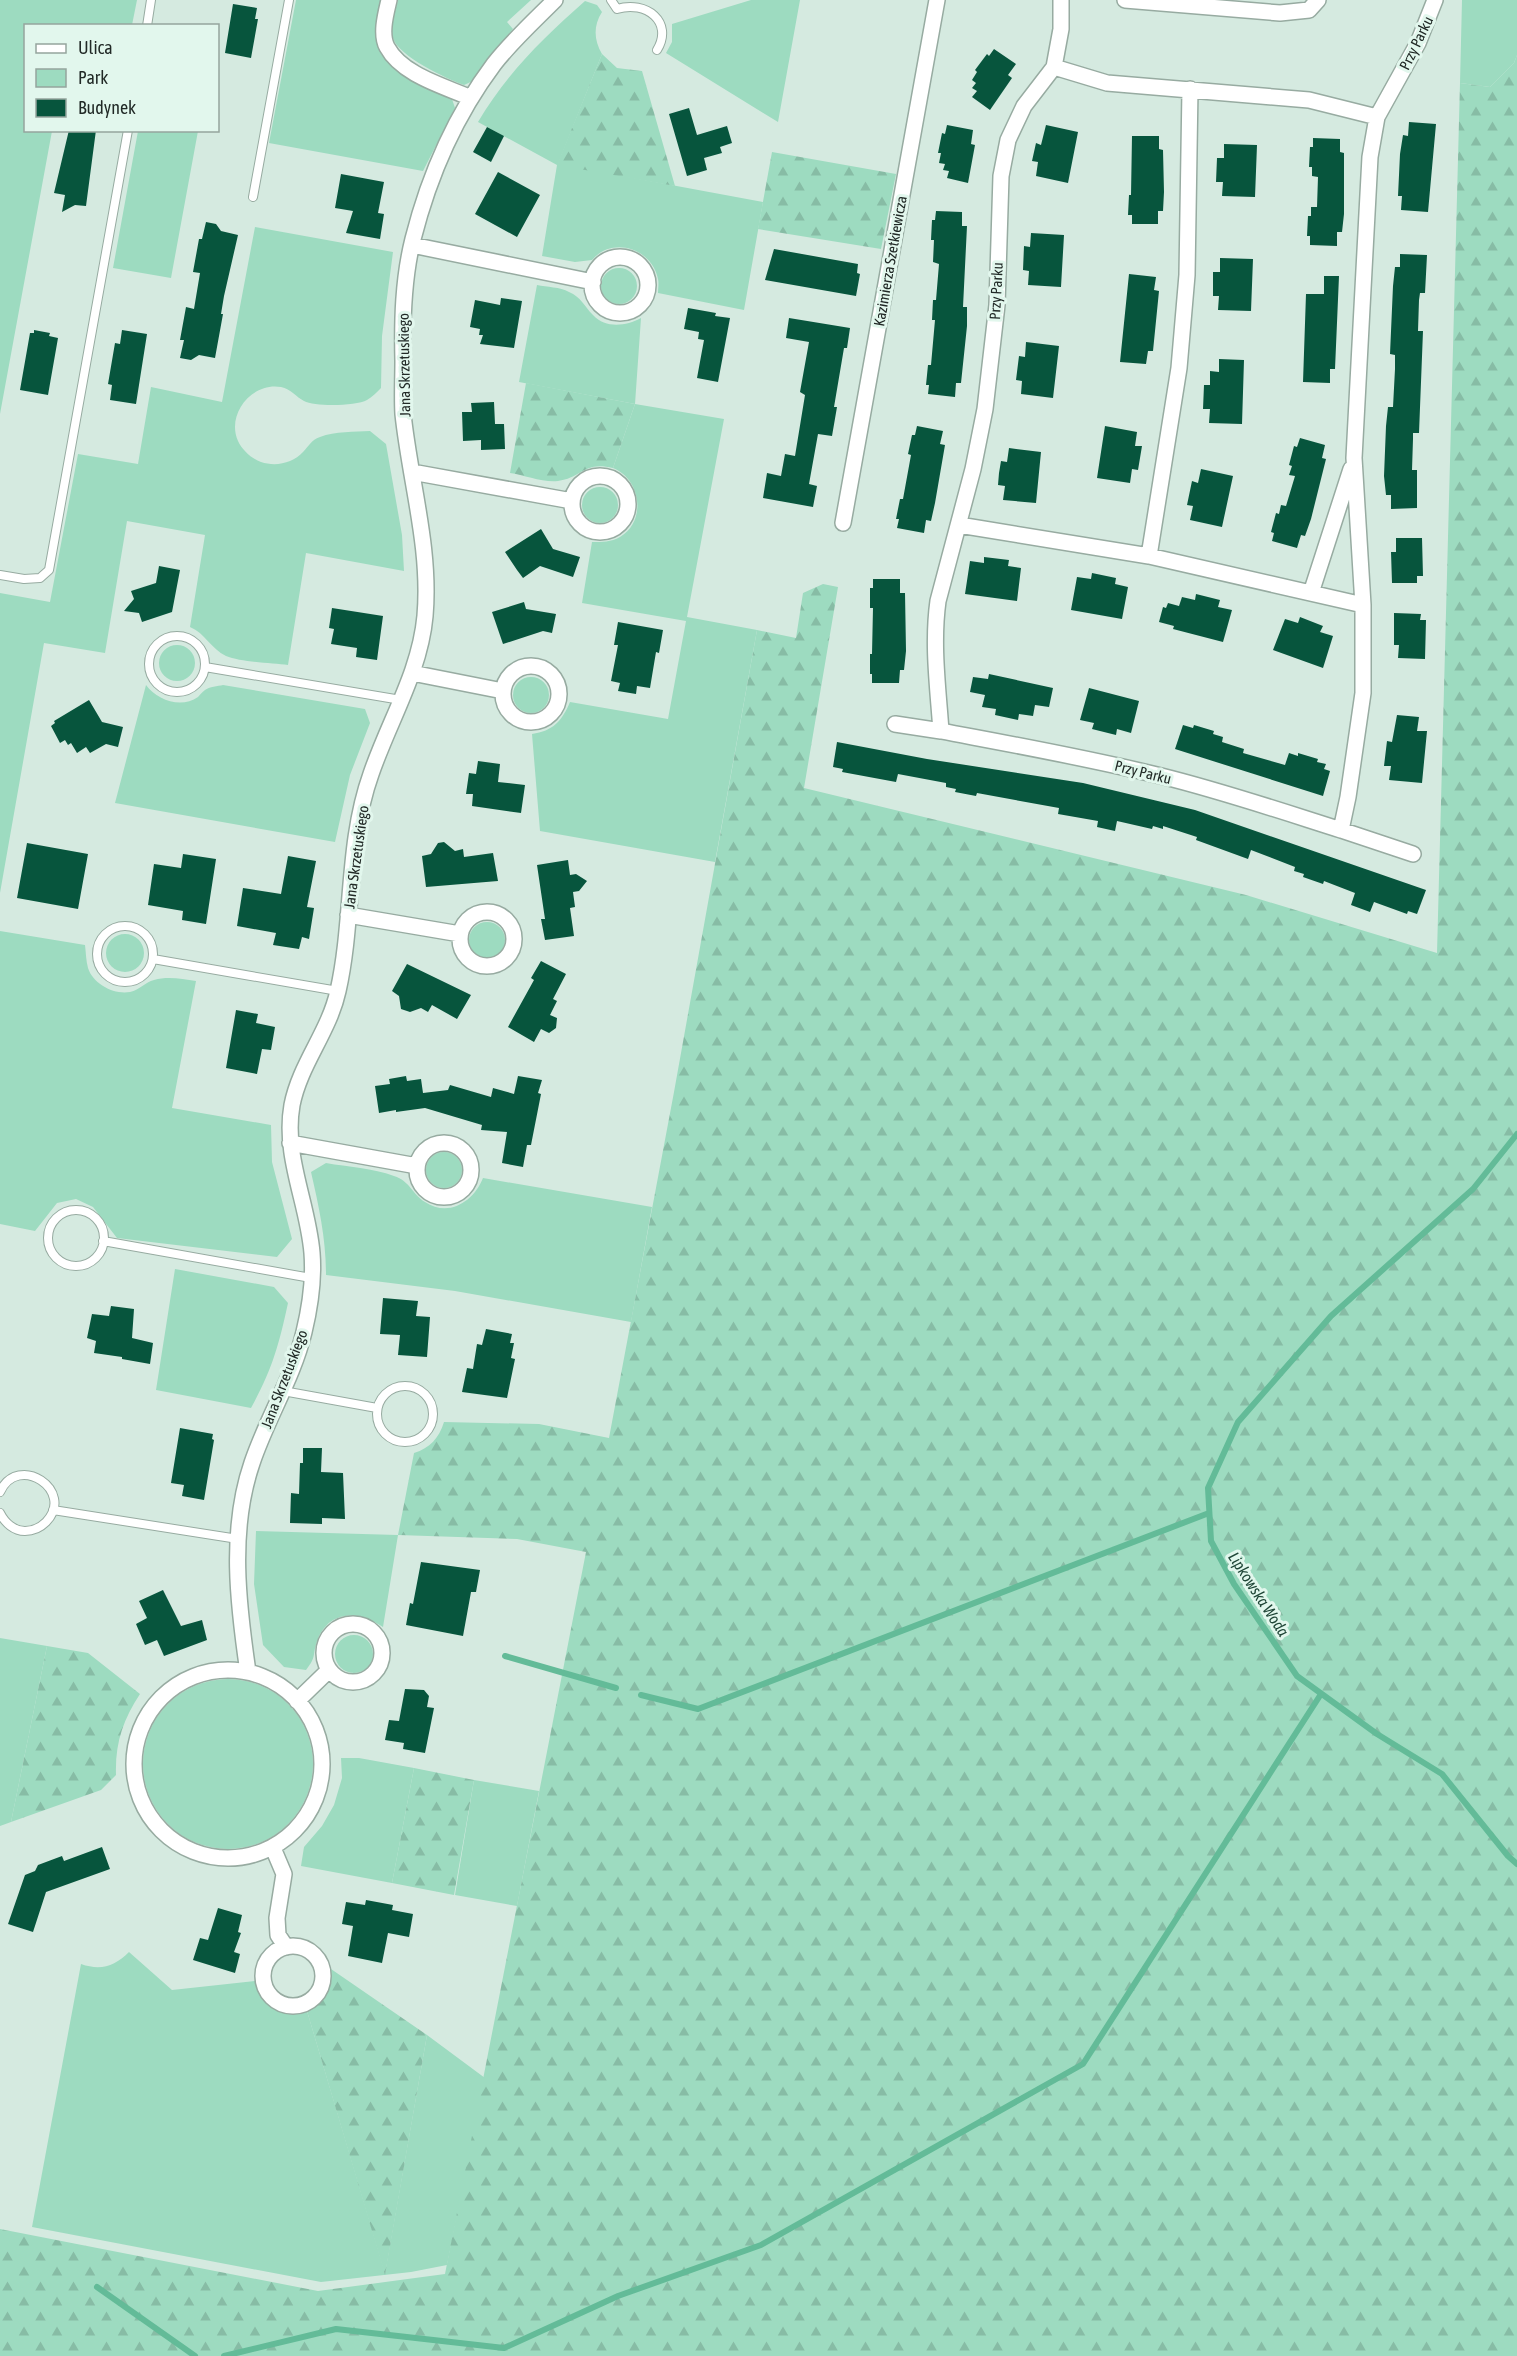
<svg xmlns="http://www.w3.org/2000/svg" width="1517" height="2356" viewBox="0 0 1517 2356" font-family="'Asap Condensed',sans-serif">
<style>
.green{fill:#9ddbc0}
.forest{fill:url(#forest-firs)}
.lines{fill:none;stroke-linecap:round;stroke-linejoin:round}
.stream{stroke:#63bb98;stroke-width:6}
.building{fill:#07553d}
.lane-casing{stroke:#97aba1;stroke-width:10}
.street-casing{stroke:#97aba1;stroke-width:18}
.lane{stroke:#fff;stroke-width:8}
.street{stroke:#fff;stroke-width:15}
.labels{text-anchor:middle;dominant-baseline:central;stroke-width:6;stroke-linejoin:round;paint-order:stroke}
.street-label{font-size:15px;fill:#212926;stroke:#e2f7ed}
.water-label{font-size:16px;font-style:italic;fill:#1f4637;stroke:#e2f7ed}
</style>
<defs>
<pattern id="forest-firs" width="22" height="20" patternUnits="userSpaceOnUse" patternTransform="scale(1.5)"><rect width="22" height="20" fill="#9ddbc0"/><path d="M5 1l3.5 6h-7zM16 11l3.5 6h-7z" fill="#87bca5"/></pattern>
</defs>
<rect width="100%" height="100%" fill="#d5eae0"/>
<!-- green -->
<path class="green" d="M0 0H137L132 25 26 26V130L52 131 0 414Z
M296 0H381L377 23 381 54 404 73 452 99 455 108 423 171 269 143Z
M398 0H531L507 22 513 29 473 81 464 85C447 79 398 56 393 38 390 26 395 12 398 0Z
M751 0H800L778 122 666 53 672 42V24Z
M1462 0H1517V55L1514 63 1490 87 1460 83Z
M585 1 597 5 602 12C593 26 594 40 602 54L558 164 763 202 744 310 658 293C658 289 659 283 658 279 652 248 612 236 592 260L575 262 542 256 557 165 478 122C507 73 543 38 585 1Z
M138 131H198L171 278 113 268Z
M255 227 393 252 382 336 381 388C377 392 372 397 367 400 356 406 315 407 304 401 296 397 291 389 281 387 252 382 226 414 238 441 242 450 252 459 261 462 276 467 293 463 303 452 309 446 311 440 320 437 335 431 355 432 370 431L386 444 402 535 404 571 306 553 288 665C272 663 240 662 226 656 211 649 205 633 190 627L205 535 127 521 105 653 44 643 0 893V593L50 602 78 454 138 464 151 387 222 402Z
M601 286a18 18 0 1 1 36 0a18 18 0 1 1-36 0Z
M537 285C547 287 560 287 569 292 581 297 584 306 593 315 606 329 626 326 641 318L635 404 724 419 687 617 757 630 715 862 540 831 532 734C553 731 562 721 570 702L668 719 686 621 582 603 592 542C602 542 611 542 620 537 647 521 641 479 613 468L635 404 519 382Z
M582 505a18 18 0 1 1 36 0a18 18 0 1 1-36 0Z
M159 663a18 18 0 1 1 36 0a18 18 0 1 1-36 0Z
M513 695a18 18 0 1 1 36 0a18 18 0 1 1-36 0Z
M146 685C157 700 181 709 198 697 200 695 202 692 205 690 209 687 218 686 223 685L365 709 370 723 350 775 335 842 115 803Z
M469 940a18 18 0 1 1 36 0a18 18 0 1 1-36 0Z
M0 931 85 945C86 953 86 961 88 968 93 984 114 995 130 992 140 990 145 982 154 980 168 976 182 979 196 981L172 1108 271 1125 272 1162 292 1239 277 1257 117 1238 93 1207 76 1199 57 1203 35 1231 0 1224Z
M106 953a19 19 0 1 1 38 0a19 19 0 1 1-38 0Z
M426 1170a18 18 0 1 1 36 0a18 18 0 1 1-36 0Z
M326 1163C348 1167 373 1168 394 1176 410 1181 412 1194 425 1202 449 1218 474 1201 483 1178L652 1207 631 1322 455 1291 326 1275C326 1239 319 1207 311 1172Z
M175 1269 274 1287 288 1303C279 1345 272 1370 251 1408L156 1390Z
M256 1531 398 1535 383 1627C359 1612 330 1608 317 1641 312 1656 317 1656 306 1670L284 1667 263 1645 254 1584Z
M335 1654a19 19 0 1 1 38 0a19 19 0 1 1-38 0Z
M0 1638 47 1646 11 1822 0 1826Z
M143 1764a85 85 0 1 1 170 0a85 85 0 1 1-170 0Z
M341 1758H359L414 1768 392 1883 301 1866 304 1847 322 1826 334 1805 342 1778Z
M474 1780 539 1791 517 1906 455 1895Z
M129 1952 172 1990 255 1981C264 2006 281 2018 307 2011L385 2273 427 2035 485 2078 447 2265 411 2272 321 2282 32 2227 81 1964C101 1971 115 1966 129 1952Z"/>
<!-- forest -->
<path class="forest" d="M602 54 617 68 642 71 675 186 557 165Z
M1517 55V2356H0V2229L318 2291 445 2274 586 1552 517 1539 398 1535 414 1453C430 1448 439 1438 444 1422L539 1424 609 1438 674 1092 757 630 796 638 803 593 823 584 838 587 804 788 1246 895 1437 953 1460 83 1490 87 1514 63Z
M772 152 896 174 881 249 758 229Z
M526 383 635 404 613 468C583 461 582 478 558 481 544 483 524 475 510 473Z
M47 1646 88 1653 140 1694C123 1720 115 1743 116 1775L101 1790 11 1822Z
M414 1768 474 1780 454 1895 392 1883Z
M331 1969 427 2035 385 2275 307 2011C326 2001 332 1991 331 1969Z"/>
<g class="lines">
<!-- stream -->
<path class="stream" d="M1517 1134 1473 1189 1331 1316 1238 1422 1208 1488 1211 1541 1234 1584 1297 1676 1377 1734 1442 1774 1508 1856 1517 1864
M505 1656 616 1688
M641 1695 698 1709 1209 1513
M97 2287 195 2356
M224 2356 336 2329 504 2348 618 2296 761 2245 1083 2064 1321 1694"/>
</g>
<!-- building -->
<path class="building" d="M233 4 257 8 255 19H258L251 58 225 53Z
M994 49 1016 64 1008 75 1012 78 990 110 972 97 977 91 972 88 976 83 972 80 977 72 975 70 987 54 989 56Z
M689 108 697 135 727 126 732 143 720 147 722 153 704 158 707 170 687 176 669 114Z
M1409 122 1436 124 1428 212 1401 210 1402 196H1398L1400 154 1403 135 1408 136Z
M947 125 973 130 971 144 975 145 968 183 947 178 949 171 943 170 945 164 939 163 941 153H938L942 133 945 134Z
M1046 125 1078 132 1068 183 1036 176 1038 162 1032 161 1036 143 1041 145Z
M487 127 504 136 491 162 473 152Z
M69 130H96L86 206 75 205 62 212 65 195 54 193Z
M1132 136H1159V149L1163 150 1164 192 1163 211H1158V224H1132V215H1128L1129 195H1131Z
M1313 138 1340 139V152L1344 153V214L1342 232H1337V246L1310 245V236H1307L1308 216H1311V207H1317L1318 177 1312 176V167H1309L1310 147H1313Z
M1224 144 1257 145 1255 197 1222 196 1223 182H1216L1217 158H1224Z
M498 172 540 195 517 237 475 214Z
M341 174 384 182 378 213 384 214 380 239 346 233 353 211 335 208Z
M936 211 962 212V226H967L963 307H967V326L961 383H956L955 397 928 394 929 385H926L928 365H931L935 320H932L933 300H936L939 264 933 262 934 240H931L932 220H935Z
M206 222 216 224 221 231 238 235 224 296 221 314H223L215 358 199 355 191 360 180 358 184 340H180L186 307 194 309 200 273 193 272 199 239H202Z
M1031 233 1064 235 1061 287 1028 285 1029 271 1023 270 1024 246 1030 247Z
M774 249 858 264 857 273 860 274 856 296 765 280Z
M1400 254 1427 255 1425 293H1420L1419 300 1418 331H1423L1419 433H1413V439L1412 470H1417V508L1391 509V495H1386L1384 476 1386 426 1388 407H1393L1395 369V355L1390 354 1393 286 1395 267H1400Z
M1220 258 1253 259 1251 311 1218 310 1219 296H1213V272H1220Z
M1129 274 1156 277 1154 290 1159 291 1153 351H1148L1146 364 1120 362Z
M1324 276H1339L1335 369H1330V383L1303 382 1306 294H1324Z
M501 298 522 301 514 348 480 344 483 335H479L480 329 470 327 475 300 500 305Z
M688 308 716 313 715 316 730 318 718 382 697 378 704 340 698 339 699 332 684 329Z
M789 318 850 328 847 348H844L834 407H837L832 436 818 434 809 484 817 486 813 507 763 498 767 473 781 476 785 454 795 456 805 395 800 392 809 342 786 338Z
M34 330 50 333 49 336 58 338 48 395 20 390 30 333H34Z
M122 330 147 334 136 404 110 400 112 385 108 384 115 343 120 344Z
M1026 342 1059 346 1053 398 1021 394 1022 381 1016 380 1019 356 1025 357Z
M1219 359 1244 360 1242 424 1209 423 1210 409H1203L1204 385H1210V371L1219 372Z
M494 402 495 424H504L505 449 481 450V440L463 441 462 412H472L471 403Z
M917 426 943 431 940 444 945 445 935 503 931 521 926 520 924 533 897 528 899 519H896L900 499H903L911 455 908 454 912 435H915Z
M1105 426 1137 432 1135 446H1142L1138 470 1132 469 1130 483 1097 478Z
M1300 438 1325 445 1322 458 1326 459 1311 519 1305 536 1301 535 1297 548 1272 541 1274 533 1271 532 1276 513 1279 514 1281 505 1286 506 1295 476 1289 475 1292 466 1289 465 1294 446 1297 447Z
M1009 448 1041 452 1036 503 1003 500 1005 486 998 485 999 473 1001 461 1007 462Z
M1201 469 1233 476 1222 527 1190 520 1193 506 1187 505 1192 481 1198 483Z
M541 529 553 549 580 557 573 577 540 566 523 578 517 570 505 552Z
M1396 538H1422L1423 576H1417V583H1392L1391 552H1396Z
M984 557 1009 560 1008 566 1021 568 1017 601 965 594 970 561 984 563Z
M159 566 180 570 172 612 142 622 139 613 124 611 134 599 131 591 156 583Z
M1092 573 1116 578 1115 584 1128 587 1122 619 1071 610 1077 577 1091 579Z
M873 579H900V593H905L906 651 904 670H900L899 683H872V674H870V654H872L873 608H870V588H873Z
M1196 594 1220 600 1218 607 1232 610 1223 642 1173 629 1174 626 1159 622 1163 607 1166 608 1168 603 1179 606 1182 597 1195 600Z
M524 602 526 609 556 614 552 633 543 631 503 644 492 612Z
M332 608 383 616 377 660 356 657 357 648 331 644 334 629 329 628Z
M1394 613 1421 614 1420 620H1426L1425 659 1398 658 1399 645H1394Z
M1300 617 1323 626 1320 632 1333 636 1323 668 1273 650 1285 619 1298 623Z
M618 622 663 630 659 653 656 652 650 688 637 686 636 694 618 691 620 683 611 681 618 645H614Z
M989 674 1053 688 1049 707 1035 705 1033 716 1019 714 1018 720 995 715 996 709 982 707 985 695 970 692 973 677 988 679Z
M1089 688 1139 701 1131 733 1117 729 1116 735 1092 729 1094 723 1080 720Z
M89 700 102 722 123 727 118 747 106 744 90 753 86 747 77 753 71 743 68 745 65 740 60 743 51 726 55 723 54 721Z
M1397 715 1419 717 1417 731H1427L1422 783 1389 780 1391 766H1384L1387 741 1392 742Z
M1183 725 1193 728 1194 725 1214 731 1213 734 1223 737 1222 742 1244 749 1243 753 1285 765 1289 753 1298 756V753L1318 759 1317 762 1326 764 1324 769 1330 771 1323 796 1175 749Z
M837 742 927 759 1083 783 1195 810 1426 890 1417 914 1408 911 1407 914 1374 902 1370 912 1351 905 1355 893 1324 881 1323 884 1303 877 1304 874 1294 871 1295 867 1251 850 1248 859 1196 840 1197 837 1163 826V829L1153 826 1152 829 1117 821 1115 831 1097 827 1098 821 1058 814 1059 808 977 793 976 796 955 792 956 789 946 787V783L898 774 896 782 842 772 843 769 833 767Z
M478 761 500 764 498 782 525 785 521 813 472 806 473 794H466L469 773 476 774Z
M444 842 455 851 463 849 464 857 493 853 498 881 426 887 422 856 431 854 438 843Z
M27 843 88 854 78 909 17 898Z
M183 854 216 859 206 924 182 920 183 911 148 905 154 864 181 868Z
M288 856 316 861 307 907 314 908 309 939 302 937 299 949 273 945 276 933 237 926 243 888 281 894Z
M568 860 570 875 576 874 587 881 579 891 573 892 575 907 570 908 574 936 545 940 541 919H545L537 865Z
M541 961 566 974 553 999 557 1001 550 1015 557 1018 556 1028 549 1033 541 1029 534 1042 508 1027 534 980 531 978Z
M407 964 471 995 457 1019 432 1005 428 1012 421 1008 410 1012 401 1009 399 996 392 991Z
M236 1010 258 1014 256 1023 275 1027 271 1050 262 1049 257 1074 226 1068Z
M406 1076 407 1081 421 1079 423 1093 448 1090 450 1085 491 1097 493 1088 514 1094 518 1076 542 1080 538 1093 541 1094 531 1145H527L523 1167 502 1163 507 1132 481 1130 482 1125 425 1108 396 1112V1110L379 1113 375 1086 390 1084 389 1079Z
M383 1298 418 1301 416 1316 430 1317 427 1357 398 1355 400 1335 380 1334Z
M111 1306 134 1309 132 1338 153 1343 150 1364 122 1359V1357L94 1353 96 1341 87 1338 92 1314 109 1316Z
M486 1329 512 1334 510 1343H514L511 1358 515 1359 507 1398 462 1392 467 1368 473 1369 477 1344 482 1345Z
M180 1428 213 1434 212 1439 214 1440 204 1500 182 1496 184 1485 171 1483Z
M303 1448H322L321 1472 343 1473 345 1519 322 1518V1524L290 1523 291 1493 299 1494 300 1463H303Z
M421 1562 480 1570 476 1592H471L463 1636 406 1625 410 1603 413 1604Z
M163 1590 181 1626 202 1620 207 1640 164 1656 157 1640 145 1645 136 1624 147 1618 139 1601Z
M405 1689 424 1690 429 1696 427 1707 434 1708 425 1753 403 1749 404 1743 385 1740 389 1720 399 1721Z
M102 1847 110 1869 46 1892 33 1932 8 1924 25 1875 35 1871 38 1865 62 1856 64 1861Z
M366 1900 393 1905 392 1910 413 1914 409 1937 388 1933 382 1963 348 1956 353 1926 342 1924 346 1902 365 1905Z
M218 1908 242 1915 238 1932 241 1933 234 1952 240 1954 235 1973 193 1960 200 1938 208 1940Z"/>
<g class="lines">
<!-- lane casing -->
<g class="lane-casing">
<path id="lane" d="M611 0 617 9C646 0 674 22 657 50
M147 26 151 0
M253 197 289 0
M0 575 24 579 40 578 49 570 128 130
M149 664a28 28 0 1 1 56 0a28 28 0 1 1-56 0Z
M205 667 401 700
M97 954a28 28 0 1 1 56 0a28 28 0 1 1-56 0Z
M153 959 338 991
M48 1238a28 28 0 1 1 56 0a28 28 0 1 1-56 0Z
M103 1241 311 1278
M377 1414a28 28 0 1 1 56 0a28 28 0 1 1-56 0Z
M283 1391 377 1408
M0 1492C18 1452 76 1491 46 1522 41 1527 33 1531 25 1531 14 1531 5 1523 0 1513
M53 1510 238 1539"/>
</g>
<!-- street casing -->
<g class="street-casing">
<path id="street" d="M389 0C386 13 380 34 387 47 402 75 444 86 471 98
M1125 0 1280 13 1309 10 1318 0
M1054 67 1061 29V0
M412 245 593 282
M592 285a28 28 0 1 1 56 0a28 28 0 1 1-56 0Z
M412 472 572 501
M572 504a28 28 0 1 1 56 0a28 28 0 1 1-56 0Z
M843 523 937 0
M959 525 1149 556 1363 605
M1149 556 1179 368 1187 275 1190 89
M1311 593 1351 469
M503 694a28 28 0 1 1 56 0a28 28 0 1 1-56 0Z
M412 673 503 691
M895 724 941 731
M1341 830C1281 811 1222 791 1161 776 1088 758 1015 745 941 731 938 688 932 644 938 601L973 469 985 409 997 305 1001 176 1008 140 1024 106 1054 67 1107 83 1309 100 1377 117
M1413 854 1341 830 1348 797 1363 693V605L1354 458 1370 157 1377 117 1418 43 1435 0
M460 939a27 27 0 1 1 54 0a27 27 0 1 1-54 0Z
M348 915 460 934
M417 1170a27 27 0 1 1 54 0a27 27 0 1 1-54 0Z
M290 1143 417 1166
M324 1653a29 29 0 1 1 58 0a29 29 0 1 1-58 0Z
M134 1764a94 94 0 1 1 188 0a94 94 0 1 1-188 0Z
M248 1672C238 1604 229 1530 252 1463 267 1418 293 1378 304 1332 310 1307 314 1278 312 1253 308 1203 283 1156 292 1105 300 1064 329 1032 338 991 354 920 346 844 371 774 389 721 420 672 425 616 431 548 410 481 403 414 402 397 403 379 403 361 402 320 403 279 413 239 429 176 455 116 494 64 512 41 534 21 555 0
M297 1701 329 1670
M273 1848 284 1874 277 1918 278 1935 286 1947
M263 1976a30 30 0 1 1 60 0a30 30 0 1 1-60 0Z"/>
</g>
<!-- lane -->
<use href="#lane" class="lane"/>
<!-- street -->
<use href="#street" class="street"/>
</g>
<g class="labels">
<!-- street labels -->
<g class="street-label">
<text transform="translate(1416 43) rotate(-64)">Przy Parku</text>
<text transform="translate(890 261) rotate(-80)">Kazimierza Szetkiewicza</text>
<text transform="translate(996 291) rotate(-87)">Przy Parku</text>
<text transform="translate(404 365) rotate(-91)">Jana Skrzetuskiego</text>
<text transform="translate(1143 772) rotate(14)">Przy Parku</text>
<text transform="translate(356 857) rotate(-82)">Jana Skrzetuskiego</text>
<text transform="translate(284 1379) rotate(-69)">Jana Skrzetuskiego</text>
</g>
<!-- water labels -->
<g class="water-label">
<text transform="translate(1259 1594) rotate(57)">Lipkowska Woda</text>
</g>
</g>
<!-- legend -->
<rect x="24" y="24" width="195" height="108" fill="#e2f7ed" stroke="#95a59d" stroke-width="1.5"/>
<rect x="36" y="44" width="30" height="9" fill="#ffffff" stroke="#95a59d" stroke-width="1.5"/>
<text x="78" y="54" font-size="18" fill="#212926">Ulica</text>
<rect x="36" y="69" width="30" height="18" fill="#9ddbc0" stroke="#95a59d" stroke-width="1.5"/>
<text x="78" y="84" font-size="18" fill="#212926">Park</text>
<rect x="36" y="99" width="30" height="18" fill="#07553d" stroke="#95a59d" stroke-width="1.5"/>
<text x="78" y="114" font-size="18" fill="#212926">Budynek</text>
</svg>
